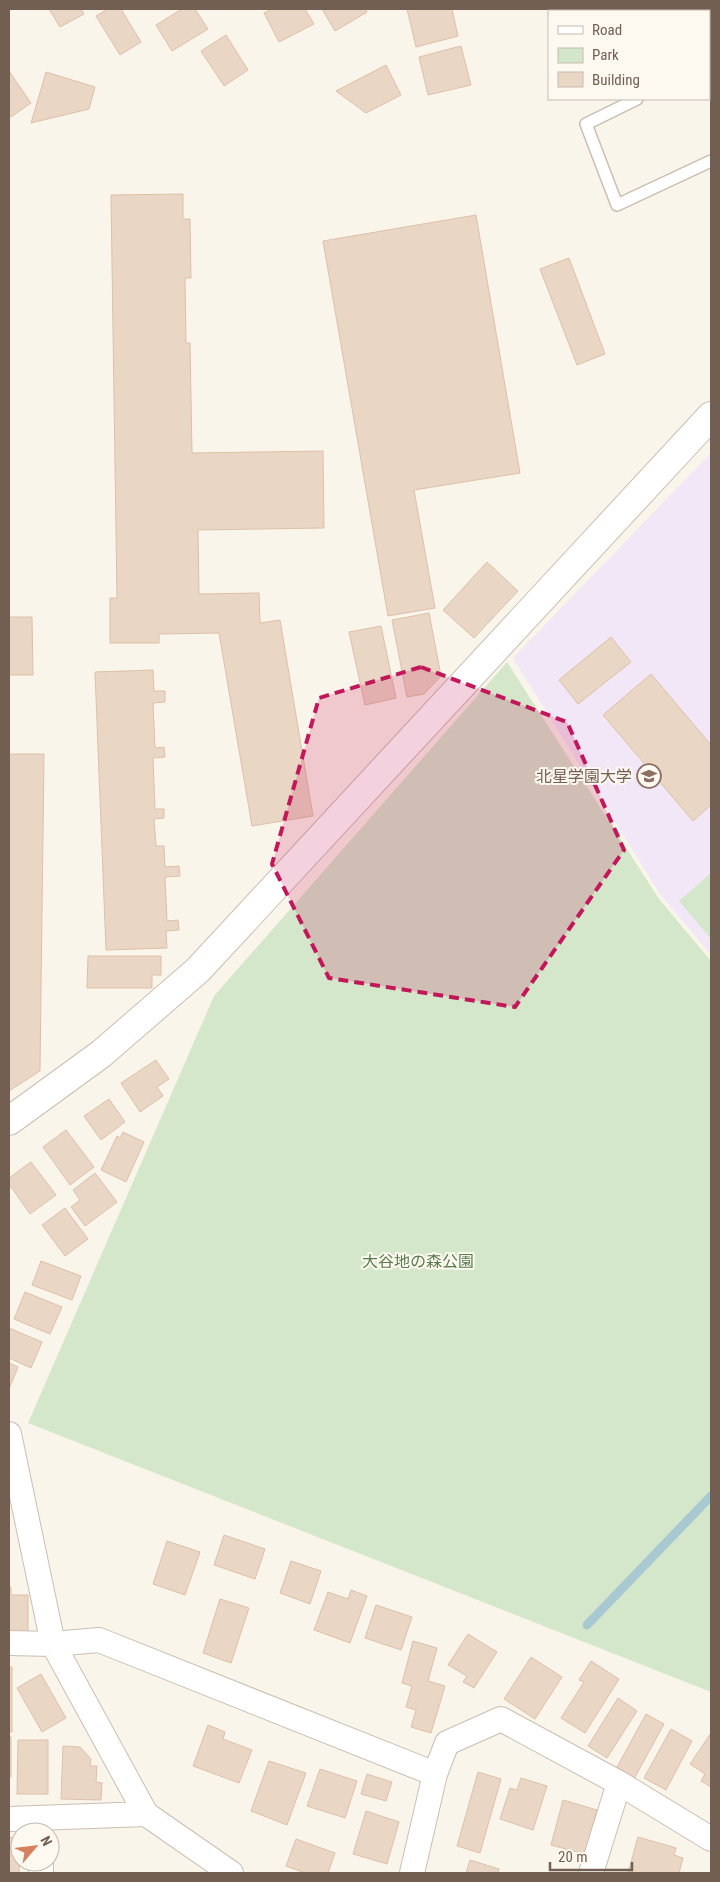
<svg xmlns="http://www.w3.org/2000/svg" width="720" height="1882" viewBox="0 0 720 1882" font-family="'Roboto Condensed','Noto Sans JP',sans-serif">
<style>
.education{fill:#f2e7f7}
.green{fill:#d4e7ca}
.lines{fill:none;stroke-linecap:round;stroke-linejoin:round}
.stream{stroke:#a9c9d2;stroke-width:9}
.building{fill:#ead6c4;stroke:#ddc0a8}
.service-casing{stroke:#cbbeb2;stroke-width:14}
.minor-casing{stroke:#cbbeb2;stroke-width:26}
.tertiary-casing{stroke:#cbbeb2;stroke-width:30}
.service{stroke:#fff;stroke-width:11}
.minor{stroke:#fff;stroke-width:24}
.tertiary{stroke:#fff;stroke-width:28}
.marked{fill:#c2185b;fill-opacity:0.2;stroke:#c2185b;stroke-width:4;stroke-dasharray:10 6;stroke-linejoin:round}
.labels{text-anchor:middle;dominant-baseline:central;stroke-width:4;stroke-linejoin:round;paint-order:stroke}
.education-label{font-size:16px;fill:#785e54;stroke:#fdf9f1;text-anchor:end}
.park-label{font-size:16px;fill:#587c4d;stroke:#fdf9f1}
</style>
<rect width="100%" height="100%" fill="#faf5eb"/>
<!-- education -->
<path class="education" d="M711 453V955L660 894 513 658Z"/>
<!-- green -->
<path class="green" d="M507 662 659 899 711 961V1692L28 1423 214 996Z
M711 873V939L679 901Z"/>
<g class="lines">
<!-- stream -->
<path class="stream" d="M587 1625 711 1496"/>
</g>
<!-- building -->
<path class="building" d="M49 9H81L84 14 60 27Z
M108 9H121L141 42 120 55 96 16Z
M182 9H195L208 29 172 51 156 25Z
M272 9H305L314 24 279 42 264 13Z
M322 9H365L367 12 335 31Z
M407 9H452L458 36 416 47Z
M226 35 248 70 224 86 201 51Z
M461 46 471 85 428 95 419 57Z
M386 65 401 95 366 113 336 91Z
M9 71 31 103 11 117 9 114Z
M46 72 95 87 89 109 31 123Z
M183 194V219H190L191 278H185L186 343H190L192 453 323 451 324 528 198 530 199 594 259 593 260 623 280 620 313 816 252 826 219 633 159 634V643H110V598H117L111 195Z
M476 215 520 473 414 490 435 608 388 616 323 241Z
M569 258 605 354 577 365 540 269Z
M487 562 518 591 474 638 443 610Z
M429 613 441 676 424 694 407 697 392 620Z
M9 617H32L33 675H9Z
M381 626 396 698 365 705 349 632Z
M611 637 631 662 578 704 559 680Z
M153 670 154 691H165V702L153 703 155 748 164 747 165 757 153 758 155 809H164V818L154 819 156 846H164L165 867 179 866 180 876 165 877 167 921 178 920 179 930 166 931 167 948 106 950 95 672Z
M651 674 711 745V805L693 821 603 715Z
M9 754H44L40 1071 9 1091Z
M88 956H161V975H152V988H87Z
M156 1060 169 1079 157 1087 163 1096 140 1112 121 1083Z
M109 1099 125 1122 101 1140 84 1116Z
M66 1130 94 1167 70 1185 43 1147Z
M123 1132 144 1142 126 1182 101 1170 117 1136 120 1138Z
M31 1162 56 1195 30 1214 9 1184V1178Z
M95 1173 117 1202 85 1226 71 1207 80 1200 73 1190Z
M65 1208 88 1239 65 1256 42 1225Z
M41 1261 81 1276 72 1300 32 1285Z
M25 1292 62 1307 50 1334 14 1319Z
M9 1328 42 1342 31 1368 9 1358Z
M9 1363 18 1367 9 1389Z
M224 1535 265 1549 255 1579 214 1565Z
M167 1541 200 1552 185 1595 153 1584Z
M291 1561 321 1571 310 1604 280 1593Z
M9 1587H11V1595H28V1634H9Z
M351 1590 367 1596 350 1643 314 1630 328 1592 348 1599Z
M220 1599 249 1608 231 1663 203 1653Z
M376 1605 412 1617 401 1650 365 1638Z
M468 1634 497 1652 474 1688 463 1682 467 1676 448 1665Z
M413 1641 437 1648 428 1681 445 1686 431 1733 411 1727 416 1710 406 1707 412 1686 402 1683Z
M531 1657 562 1677 535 1719 504 1699Z
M591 1661 619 1679 585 1733 561 1718 584 1682 579 1680Z
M9 1667H12V1732H9Z
M41 1674 66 1718 42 1732 17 1688Z
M618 1698 637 1711 607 1758 588 1746Z
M646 1714 664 1724 634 1779 616 1769Z
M208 1725 225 1732 223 1739 252 1750 239 1783 193 1766Z
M671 1729 692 1741 666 1790 644 1778Z
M711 1733V1787L701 1781 705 1774 690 1764Z
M9 1737H11V1777H9Z
M18 1740H48V1794H17Z
M63 1746 80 1747 91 1759 90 1766H97L96 1782 102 1783 101 1800 61 1799Z
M269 1761 306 1773 287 1825 251 1811Z
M320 1769 357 1781 345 1818 307 1806Z
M478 1772 501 1779 480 1853 457 1846Z
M367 1774 392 1782 386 1801 361 1794Z
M521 1778 547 1786 533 1830 500 1819 510 1788 517 1790Z
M563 1800 597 1810 585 1854 551 1845Z
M366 1811 399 1822 387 1864 353 1854Z
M9 1837 20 1838 19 1873H9Z
M638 1837 676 1848 674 1855 683 1858 679 1873H628Z
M296 1839 335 1853 328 1873H305L286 1866Z
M470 1860 499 1869 498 1873H466Z"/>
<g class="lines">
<!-- service casing -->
<g class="service-casing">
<path id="service" d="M709 63 711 62
M637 99 586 124 617 205 711 161"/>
</g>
<!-- minor casing -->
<g class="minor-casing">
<path id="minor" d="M9 1434 53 1644 146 1814 231 1873
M9 1643 53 1644 99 1640 435 1774
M9 1819 146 1814
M41 1873V1862
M412 1873 435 1774 447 1743 501 1719 619 1783 711 1839
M591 1873 619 1783"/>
</g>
<!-- tertiary casing -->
<g class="tertiary-casing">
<path id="tertiary" d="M9 1121 101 1054 198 970 711 416"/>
</g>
<!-- service -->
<use href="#service" class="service"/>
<!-- minor -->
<use href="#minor" class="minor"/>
<!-- tertiary -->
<use href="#tertiary" class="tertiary"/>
</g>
<!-- marked area -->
<path class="marked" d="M421 667 567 722 624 850 515 1007 329 978 272 864 319 698Z"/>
<!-- icons -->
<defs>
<g id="university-ring" transform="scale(1.25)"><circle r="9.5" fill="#fdf9f1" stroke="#8d6e63" stroke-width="1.5"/><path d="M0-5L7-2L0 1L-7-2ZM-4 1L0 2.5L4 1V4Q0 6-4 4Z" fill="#8d6e63"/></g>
</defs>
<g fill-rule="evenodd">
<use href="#university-ring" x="649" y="776"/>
</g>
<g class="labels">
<!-- education labels -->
<g class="education-label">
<text x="632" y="776">北星学園大学</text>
</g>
<!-- park labels -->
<g class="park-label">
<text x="418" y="1261">大谷地の森公園</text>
</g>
</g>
<!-- border -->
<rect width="720" height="1882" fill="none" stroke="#725f51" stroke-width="20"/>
<!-- legend -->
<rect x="548" y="10" width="162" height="90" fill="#fdf9f1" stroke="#c5bbb1"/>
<rect x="558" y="26" width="25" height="8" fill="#ffffff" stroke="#c5bbb1"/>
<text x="592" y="35" font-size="15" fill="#725f51">Road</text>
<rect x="558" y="48" width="25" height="15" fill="#d4e7ca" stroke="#c5bbb1"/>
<text x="592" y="60" font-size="15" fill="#725f51">Park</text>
<rect x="558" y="72" width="25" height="15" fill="#ead6c4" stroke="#c5bbb1"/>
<text x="592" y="85" font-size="15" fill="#725f51">Building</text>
<!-- north arrow -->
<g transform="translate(35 1847) rotate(62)"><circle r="24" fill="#fdf9f1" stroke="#c5bbb1"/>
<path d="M0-4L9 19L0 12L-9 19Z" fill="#d5815f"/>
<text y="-8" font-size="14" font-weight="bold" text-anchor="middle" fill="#725f51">N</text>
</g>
<!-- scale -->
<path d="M550 1862v8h82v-8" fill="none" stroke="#725f51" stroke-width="2.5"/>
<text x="558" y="1862" font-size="15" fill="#725f51" stroke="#fdf9f1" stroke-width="4" paint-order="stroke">20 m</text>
</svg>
